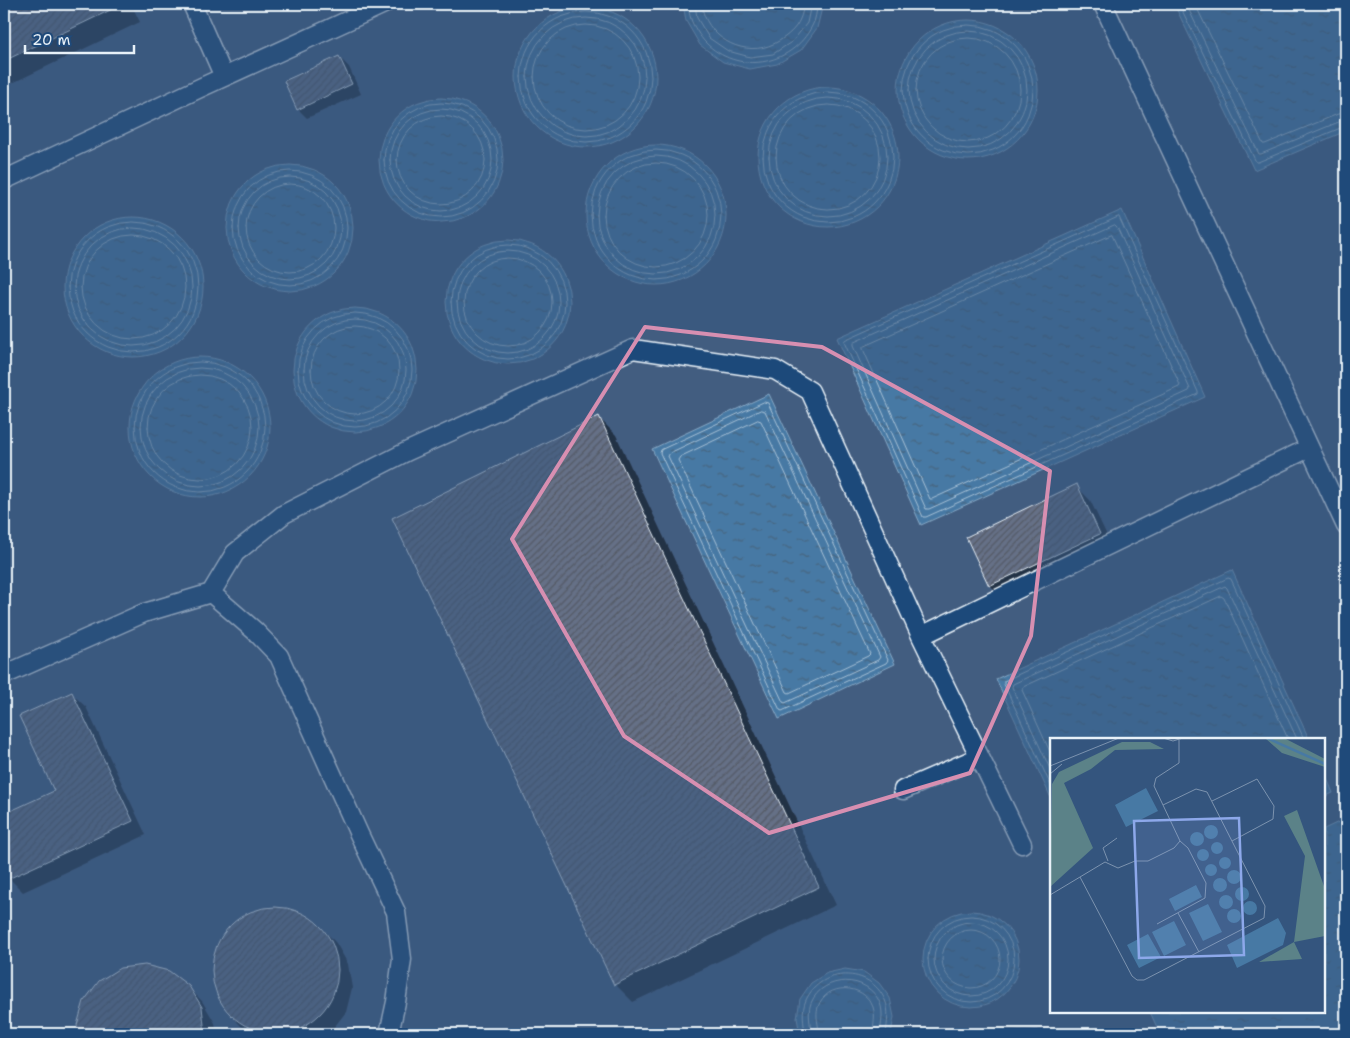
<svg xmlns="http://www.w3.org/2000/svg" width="1350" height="1038" viewBox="0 0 1350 1038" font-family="'Shantell Sans',sans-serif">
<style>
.built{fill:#435d80;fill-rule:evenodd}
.water{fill:url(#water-ripples);stroke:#87a9c6}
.shadow{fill:#0007}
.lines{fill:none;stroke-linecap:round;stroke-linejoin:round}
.shore{stroke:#a8c1d6;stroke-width:1}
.building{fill:url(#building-hatch);stroke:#e8f1f8}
.lane-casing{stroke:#e8f1f8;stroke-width:21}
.lane{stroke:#1f4a7a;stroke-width:18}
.marked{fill:none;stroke:#d78fb1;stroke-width:4;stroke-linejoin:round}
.inset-river{fill:none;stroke:#4779a4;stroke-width:2.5}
.inset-road{fill:none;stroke:#7c93af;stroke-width:1}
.view{fill:#8da8ea;fill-opacity:0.15;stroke:#8da8ea;stroke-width:2.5}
.inset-edge{fill:none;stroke:#e8f1f8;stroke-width:2.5}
</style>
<defs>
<pattern id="water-ripples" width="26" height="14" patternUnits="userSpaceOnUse" patternTransform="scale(1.25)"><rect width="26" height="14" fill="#4779a4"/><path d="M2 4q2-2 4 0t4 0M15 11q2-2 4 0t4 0" fill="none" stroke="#47637c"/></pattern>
<pattern id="building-hatch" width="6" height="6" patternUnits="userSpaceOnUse" patternTransform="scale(1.25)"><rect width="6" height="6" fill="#656f86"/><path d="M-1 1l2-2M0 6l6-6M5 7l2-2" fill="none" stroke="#545a65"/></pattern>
</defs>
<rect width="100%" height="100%" fill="#34557e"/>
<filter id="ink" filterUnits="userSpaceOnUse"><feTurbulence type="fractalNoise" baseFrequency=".02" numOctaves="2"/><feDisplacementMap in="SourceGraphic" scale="10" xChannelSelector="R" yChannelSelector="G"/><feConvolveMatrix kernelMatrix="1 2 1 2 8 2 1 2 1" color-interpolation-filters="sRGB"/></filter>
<g filter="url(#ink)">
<!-- built -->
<path class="built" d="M4 4H1346V1034H4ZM1051 739H1324V1012H1051Z"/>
<!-- water -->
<path class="water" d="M683 4H823L817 28 801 50 777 64 750 69 723 62 700 45 686 21Z
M1174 4H1346V131L1254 170Z
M516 77a70 70 0 1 1 140 0a70 70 0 1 1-140 0Z
M898 90a70 70 0 1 1 140 0a70 70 0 1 1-140 0Z
M758 157a70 70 0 1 1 140 0a70 70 0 1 1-140 0Z
M379 160a62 62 0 1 1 124 0a62 62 0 1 1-124 0Z
M586 215a70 70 0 1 1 140 0a70 70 0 1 1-140 0Z
M227 228a63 63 0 1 1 126 0a63 63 0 1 1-126 0Z
M1122 210 1205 397 921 525 837 338Z
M63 287a70 70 0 1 1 140 0a70 70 0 1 1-140 0Z
M446 302a62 62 0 1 1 124 0a62 62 0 1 1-124 0Z
M293 370a62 62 0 1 1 124 0a62 62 0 1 1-124 0Z
M130 427a70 70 0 1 1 140 0a70 70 0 1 1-140 0Z
M769 394 895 664 779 719 652 449Z
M1232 570 1309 739H1051V798L996 679Z
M1324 771 1333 793 1324 797Z
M1345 819 1346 821V1034H1160L1150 1012H1324V829Z
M923 959a48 48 0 1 1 96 0a48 48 0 1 1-96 0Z
M845 969 864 972 879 983 890 998 894 1017 891 1034H800L797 1018 800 999 811 983 827 973Z
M1036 1030 1049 1034H1011L1015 1032Z"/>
<!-- shadow -->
<path class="shadow" d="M4 4H131L140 22 4 87Z
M339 57 349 67 361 94 307 118 298 109Z
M598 417 616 435 836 905 633 1002 615 984Z
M1076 486 1090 500 1113 548 1004 599 990 585Z
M72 694 86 707 146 835 23 892 9 878 4 867V815L55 791Z
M278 907 302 913 322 928 336 943 348 964 352 988 346 1012 331 1031 326 1034H253L242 1027 228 1012 216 991 212 967 218 943 233 923 254 911Z
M188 987 202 1001 215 1023 217 1034H80L79 1025Z"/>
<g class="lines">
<!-- shore -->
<path class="shore" d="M688 4C689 9 689 14 691 19 692 24 701 38 705 42 737 75 791 67 812 26 816 20 816 11 818 4
M695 4 697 18 709 38 728 51 750 57 773 54 793 41 807 23 811 4
M702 4C703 7 703 12 704 15 716 45 752 58 779 41 787 36 796 29 800 19 802 15 803 9 804 4
M1179 4 1256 162H1258L1343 127H1346
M1186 4 1259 154H1261L1341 121 1346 120
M1195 4 1263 144H1265L1338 114 1346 113
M521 77a65 65 0 1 1 130 0a65 65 0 1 1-130 0Z
M527 77a59 59 0 1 1 118 0a59 59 0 1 1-118 0Z
M903 90a65 65 0 1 1 130 0a65 65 0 1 1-130 0Z
M534 77a52 52 0 1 1 104 0a52 52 0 1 1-104 0Z
M909 90a59 59 0 1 1 118 0a59 59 0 1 1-118 0Z
M916 90a52 52 0 1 1 104 0a52 52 0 1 1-104 0Z
M763 157a65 65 0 1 1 130 0a65 65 0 1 1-130 0Z
M769 157a59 59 0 1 1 118 0a59 59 0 1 1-118 0Z
M384 160a57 57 0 1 1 114 0a57 57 0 1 1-114 0Z
M776 157a52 52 0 1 1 104 0a52 52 0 1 1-104 0Z
M390 160a51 51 0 1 1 102 0a51 51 0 1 1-102 0Z
M397 160a44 44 0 1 1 88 0a44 44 0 1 1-88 0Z
M591 215a65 65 0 1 1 130 0a65 65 0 1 1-130 0Z
M597 215a59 59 0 1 1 118 0a59 59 0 1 1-118 0Z
M604 215a52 52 0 1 1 104 0a52 52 0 1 1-104 0Z
M233 228a57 57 0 1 1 114 0a57 57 0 1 1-114 0Z
M239 228a51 51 0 1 1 102 0a51 51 0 1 1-102 0Z
M246 228a44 44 0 1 1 88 0a44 44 0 1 1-88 0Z
M1119 217 1198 392V394L926 517H923L844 342 845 340Z
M68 287a65 65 0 1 1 130 0a65 65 0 1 1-130 0Z
M1115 225 1117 227 1190 389 1189 391 929 509H926L853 346V343Z
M74 287a59 59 0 1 1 118 0a59 59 0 1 1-118 0Z
M1112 235 1180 385 1179 387 932 499H930L863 349V347Z
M81 287a52 52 0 1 1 104 0a52 52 0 1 1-104 0Z
M451 302a57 57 0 1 1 114 0a57 57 0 1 1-114 0Z
M457 302a51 51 0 1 1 102 0a51 51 0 1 1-102 0Z
M464 302a44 44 0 1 1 88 0a44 44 0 1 1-88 0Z
M298 370a57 57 0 1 1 114 0a57 57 0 1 1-114 0Z
M304 370a51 51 0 1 1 102 0a51 51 0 1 1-102 0Z
M311 370a44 44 0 1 1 88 0a44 44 0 1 1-88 0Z
M135 427a65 65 0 1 1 130 0a65 65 0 1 1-130 0Z
M141 427a59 59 0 1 1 118 0a59 59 0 1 1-118 0Z
M148 427a52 52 0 1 1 104 0a52 52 0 1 1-104 0Z
M764 402 768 403 888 660 886 663 782 711 780 710 660 453 661 450Z
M761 410 765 411 880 657 878 660 785 703 783 702 668 456 670 453Z
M758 420 761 421 870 654 868 656 789 693 787 692 678 460 680 457Z
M1051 754 1022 690 1023 687 1221 596 1224 598 1288 739
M1051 771 1012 687 1013 684 1225 586 1227 588 1297 739
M1051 786 1004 684V681L1228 578 1231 579 1304 739
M928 959a43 43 0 1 1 86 0a43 43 0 1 1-86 0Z
M934 959a37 37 0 1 1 74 0a37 37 0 1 1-74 0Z
M942 959a29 29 0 1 1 58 0a29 29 0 1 1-58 0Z
M805 1034C804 1023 801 1011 806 1000 821 967 870 966 885 1000 890 1011 887 1023 886 1034
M811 1034C811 1024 807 1014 811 1003 823 974 868 974 880 1003 884 1014 881 1024 880 1034
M819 1034C819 1025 815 1016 818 1007 826 982 864 983 873 1007 876 1016 873 1025 873 1034"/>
</g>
<!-- building -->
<path class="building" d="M4 4H123L4 61Z
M339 56 352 84 297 110 284 81Z
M599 416 819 887 614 985 392 518Z
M1077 484 1100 534 989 586 966 537Z
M72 692 133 821 8 879 4 870V814L54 791 19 716Z
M212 970a63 63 0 1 1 126 0a63 63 0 1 1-126 0Z
M145 965 169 971 189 986 202 1007 205 1034H79L77 1025 84 1001 99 981 120 968Z"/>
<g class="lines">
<!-- lane casing -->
<g class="lane-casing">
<path id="lane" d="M192 4 224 77
M1103 4 1346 526
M4 180 202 87 384 4
M211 593 255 631 279 656 359 834 396 912 402 959 396 1002 389 1034
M921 636 1309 448
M4 675 144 613 211 593 235 553 284 514 408 451 633 349 775 370 810 391 921 636 1022 844
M903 790 979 757"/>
</g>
<!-- lane -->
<use href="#lane" class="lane"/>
</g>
</g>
<!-- marked area -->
<path d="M0 0H1350V1038H0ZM645 327 822 347 1050 471 1031 636 970 773 769 833 624 736 512 539Z" fill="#34557e" fill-opacity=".55" fill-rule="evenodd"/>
<path class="marked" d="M645 327 822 347 1050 471 1031 636 970 773 769 833 624 736 512 539Z"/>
<!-- overview -->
<g transform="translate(1050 738)">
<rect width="275" height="275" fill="#34557e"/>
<path d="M247 72 275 151V198L244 204 255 118 234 78Z" fill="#5b8288"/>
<path d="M215 0H234L275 21V29L232 15ZM72 4H100L114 11 65 12 41 31 14 45 43 110 0 149 2 46 9 34ZM244 204 252 221 209 224Z" fill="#5b8288"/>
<path d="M96 50 108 73 76 89 65 67ZM154 94a7 7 0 1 1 14 0a7 7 0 1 1-14 0ZM140 101a7 7 0 1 1 14 0a7 7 0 1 1-14 0ZM161 110a6 6 0 1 1 12 0a6 6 0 1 1-12 0ZM147 117a6 6 0 1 1 12 0a6 6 0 1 1-12 0ZM169 125a6 6 0 1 1 12 0a6 6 0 1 1-12 0ZM155 132a6 6 0 1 1 12 0a6 6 0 1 1-12 0ZM177 139a7 7 0 1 1 14 0a7 7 0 1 1-14 0ZM163 147a7 7 0 1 1 14 0a7 7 0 1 1-14 0ZM146 147 152 159 125 173 119 161ZM185 156a7 7 0 1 1 14 0a7 7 0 1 1-14 0ZM169 164a7 7 0 1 1 14 0a7 7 0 1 1-14 0ZM193 170a7 7 0 1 1 14 0a7 7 0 1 1-14 0ZM158 166 172 194 153 203 139 175ZM177 178a7 7 0 1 1 14 0a7 7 0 1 1-14 0ZM228 180 236 195 233 207 187 230 177 207ZM124 183 136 207 114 218 102 194ZM98 196 111 219 89 230 77 207Z" fill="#4779a4"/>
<path class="inset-river" d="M217 0 275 26"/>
<path class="inset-road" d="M113 0 123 3 133 0M0 28 69 0M0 36 12 26M162 63 207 41 224 68 223 81 182 103M58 123 53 110 67 100M30 139 82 238 87 242H94L214 180 215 168 157 54 146 51 113 67M0 157 55 124 68 130 85 123H98L124 110 130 103M128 175 149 214M107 186 155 160 156 145 138 110 130 103 104 48 106 40 129 25V2"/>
<path class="view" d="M189 80 194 217 89 220 84 83Z"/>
<rect width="275" height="275" class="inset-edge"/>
</g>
<!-- margin -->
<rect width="1350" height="1038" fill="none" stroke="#1f4a7a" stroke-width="20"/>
<rect x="10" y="10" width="1330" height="1018" fill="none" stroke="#e8f1f8" stroke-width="2" filter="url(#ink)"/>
<!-- scale -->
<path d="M25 45v8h109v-8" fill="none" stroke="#e8f1f8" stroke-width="2.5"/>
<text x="32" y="45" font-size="15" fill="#e8f1f8" stroke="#1f4a7a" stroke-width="4" paint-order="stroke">20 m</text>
</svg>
